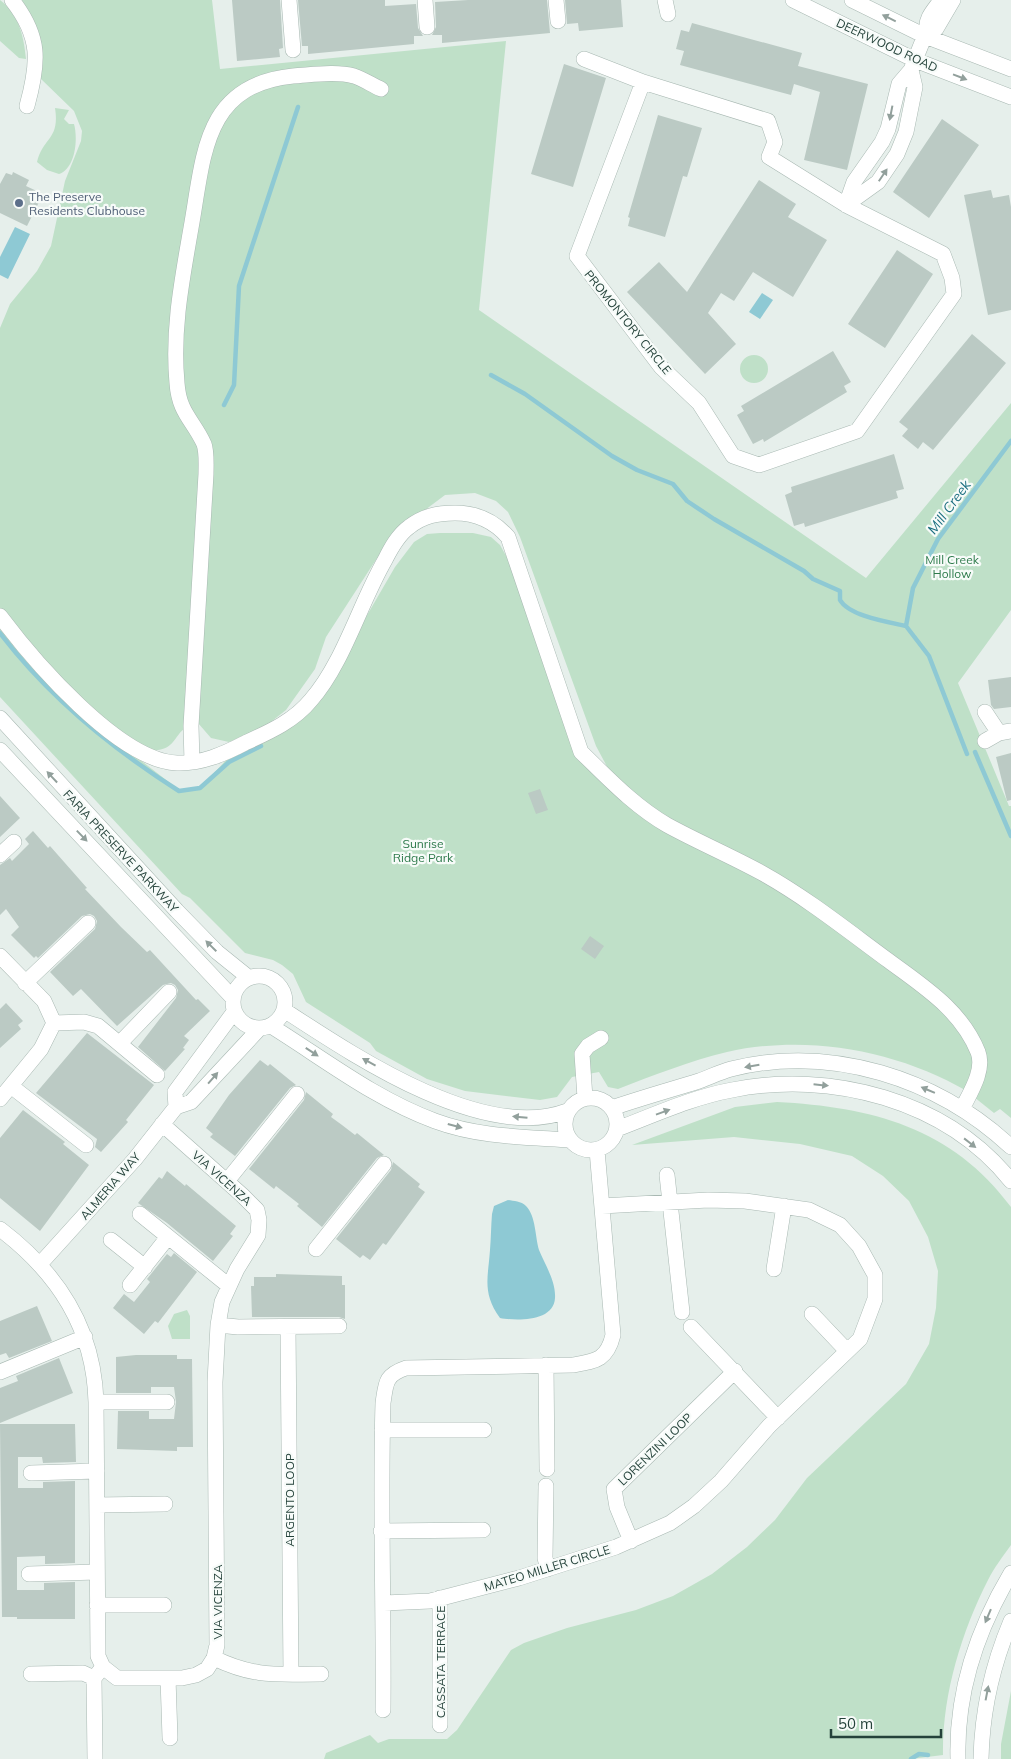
<svg xmlns="http://www.w3.org/2000/svg" width="1011" height="1759" viewBox="0 0 1011 1759" font-family="Mulish,sans-serif">
<style>
.green{fill:#bfe0c8}
.water{fill:#8ec9d4}
.lines{fill:none;stroke-linecap:round;stroke-linejoin:round}
.stream{stroke:#8ec9d4;stroke-width:4.5}
.building{fill:#bbcac4}
.minor-casing{stroke:#a8b8b2;stroke-width:16}
.minor{stroke:#fff;stroke-width:15}
.oneway{fill:#92a09c}
.service-dot{fill:#5c6f8a;stroke:#f7fbf9;stroke-width:2}
.labels{text-anchor:middle;dominant-baseline:central;stroke-width:4.5;stroke-linejoin:round;paint-order:stroke}
.street-label{font-size:12px;fill:#24423a;stroke:#f7fbf9}
.service-label{font-size:12px;fill:#4e5e75;stroke:#f7fbf9;text-anchor:start}
.park-label{font-size:12px;fill:#2d7a4b;stroke:#f7fbf9}
.water-label{font-size:14px;font-style:italic;fill:#1c6f80;stroke:#f7fbf9}
</style>
<rect width="100%" height="100%" fill="#e6efeb"/>
<!-- green -->
<path class="green" d="M0 0C19 14 24 37 26 59L19 58 0 41Z
M22 0H212L220 69 506 41 479 310 866 578 1011 403V610L958 683 1009 806H1011V1118L1000 1109 994 1113 974 1097 983 1068 947 998 665 818 611 774 596 746 520 537 508 512 496 501 475 493 445 495 405 525 379 555 326 637 315 669 286 710 267 725 229 742 211 738 198 723C194 725 187 726 184 729 174 737 174 748 158 750 122 756 24 637 0 610V328L10 304 37 271 51 246 65 181 81 141 82 131 74 111 40 78 34 22Z
M55 108 69 110 64 119 69 124H74C78 138 76 168 59 174L47 170 37 162C43 137 60 140 55 108Z
M740 369a14 14 0 1 1 28 0a14 14 0 1 1-28 0Z
M440 533H473L491 537 500 545 509 561 533 634 577 757 862 946 939 1003 966 1039 975 1064 967 1091C896 1050 807 1034 727 1052 690 1061 654 1075 618 1089L608 1087 599 1072 572 1077 557 1097 540 1100 465 1091 427 1079 376 1051 370 1043 306 1002 293 974 282 965 273 960 245 953 190 898 182 894 0 697V627L26 661 65 702 174 786 183 791 193 790 205 783 226 760 330 679 395 567 414 542 427 534Z
M777 1102C871 1107 952 1127 1011 1207V1545C1003 1556 994 1568 988 1580 961 1633 942 1696 943 1755L911 1759H324L326 1753 370 1735 378 1743 389 1739H447L457 1730 511 1650 524 1643 567 1628 636 1610 673 1596 712 1574 747 1547 775 1520 807 1478 906 1384 929 1344 936 1308 938 1271 928 1237 909 1201 883 1176 852 1156 800 1144 734 1137 632 1145 735 1107Z
M187 1310 190 1316V1339H172L168 1326 174 1314Z
M1011 1691V1759H1001V1744Z"/>
<!-- water -->
<path class="water" d="M15 227 30 234 8 279 0 275V257Z
M762 293 773 300 760 319 749 312Z
M508 1200C514 1201 521 1201 526 1206 536 1216 535 1237 539 1250 545 1265 556 1281 555 1298 554 1322 516 1321 500 1318 482 1293 488 1278 490 1250 491 1238 491 1226 492 1214L494 1206Z"/>
<g class="lines">
<!-- stream -->
<path class="stream" d="M491 375 525 394 612 456 637 470 673 484 687 501 714 519 804 571 813 579 840 591V600C849 616 888 622 906 626
M224 405 234 385 239 286 298 107
M0 633C49 697 111 748 179 791L200 788 229 762 261 746
M975 752 1011 836
M967 754 929 656 906 626 913 588 938 539 1011 441
M911 1759 919 1754 928 1755"/>
</g>
<!-- building -->
<path class="building" d="M232 0H280L283 48 279 49 280 57 237 61Z
M298 0H385V6L416 4 418 28 423 36H414V44L308 54V46H302Z
M468 0H547L550 33 442 43V35H432L436 27 435 2Z
M565 0H621L623 27 579 31 578 23 567 24Z
M692 23 802 53 798 66 868 84 847 170 804 160 820 92 794 84 791 95 680 65 684 51 676 49 681 30 689 32Z
M564 64 606 78 573 187 531 174Z
M658 115 702 128 687 177 683 176 665 237 628 226 630 218 628 217Z
M942 119 979 145 929 218 893 192Z
M13 172 29 180 26 186 43 194 27 226 0 213V184L6 173 12 175Z
M759 180 796 204 788 217 827 240 793 297 753 272 734 301 721 293 708 313 736 344 705 374 627 292 659 262 687 292Z
M991 190 993 198 1009 195 1011 207V310L988 315 964 195Z
M897 250 933 274 885 348 848 324Z
M972 334 1006 363 933 450 923 442 918 449 902 436 908 429 899 422Z
M833 351 851 382 844 386 847 392 764 442 763 439 753 444 737 415 744 411 741 406Z
M894 454 904 489 896 491 898 498 805 527 804 523 794 526 785 495 792 492 791 487Z
M1011 677V707L994 709 991 705 988 680Z
M1011 753V800L1007 801 996 757Z
M540 789 548 810 536 814 528 793Z
M0 796 20 818 0 837Z
M33 831 48 848 50 846 87 888 85 889 121 927 147 952 150 950 196 1000 198 999 210 1011 184 1036 189 1040 183 1048 185 1049 165 1071 138 1047 176 998 178 990 175 985 171 983 163 985 117 1026 81 989 73 996 50 972 95 929 97 921 94 916 90 914 82 916 38 958 36 956 34 958 11 935 19 927 6 909 0 915V865L10 858 12 861 29 844 25 839Z
M590 936 604 946 595 959 581 949Z
M6 1003 23 1021 18 1025 21 1029 0 1048V1009Z
M87 1033 154 1085 126 1120 128 1122 101 1152 95 1147 97 1139 36 1093Z
M260 1060 268 1066 270 1064 296 1085 290 1088 235 1156 210 1137 213 1134 206 1128 229 1095Z
M306 1092 333 1114 331 1117 342 1125 355 1135 357 1133 384 1155 377 1158 322 1227 297 1206 299 1204 276 1186 274 1189 249 1169 304 1100Z
M23 1110 65 1142 63 1144 89 1165 40 1231 0 1198V1138Z
M393 1162 420 1184 418 1187 425 1192 386 1245 383 1243 370 1260 363 1255 360 1258 336 1239 391 1170Z
M167 1171 185 1186 186 1184 236 1226 230 1234 233 1236 213 1261 167 1223 138 1203 159 1177 162 1179Z
M174 1253 197 1272 158 1323 155 1321 144 1334 113 1308 124 1294 134 1302 150 1282 147 1279 167 1254 171 1257Z
M276 1274 342 1276V1285H345V1319L339 1317H252L251 1286H254V1277H276Z
M37 1306 52 1341 9 1358 6 1353 0 1355V1321Z
M136 1355H177V1359H192L193 1447H177V1451L117 1449 118 1411H149V1419H174L176 1402 174 1387H151V1393H116V1357Z
M59 1358 73 1393 0 1423V1388L18 1381 16 1376Z
M0 1424H75L76 1462 43 1463 42 1457H18V1488H43V1482L75 1481V1563L45 1564V1556L17 1557V1590H44V1583L75 1582V1619H17V1617H2Z"/>
<g class="lines">
<!-- minor casing -->
<g class="minor-casing">
<path id="minor" d="M12 0C41 37 39 62 27 106
M289 0 293 50
M425 0 427 27
M556 0 558 21
M665 0 668 14
M793 0 915 60 1011 97
M852 0 925 36 1011 69
M927 30 936 29 953 0
M584 59 643 82 768 121 775 142 769 157 846 205 943 254 952 278 954 294 857 431 759 465 733 456 699 403 661 367 577 256 643 82
M846 205 854 182 882 142 888 129 899 84 911 70 927 30C925 18 935 9 941 0
M846 205 878 182 897 154 906 132 915 87 911 70
M0 616C33 660 119 761 177 763 201 764 224 754 245 743 269 732 294 721 311 700 343 664 360 603 385 560 391 548 398 535 409 527 423 516 437 513 455 513 477 513 494 521 508 537L581 752C608 778 634 806 667 825 698 842 731 856 762 873 807 898 848 931 889 961 924 987 961 1010 978 1052 985 1070 970 1093 962 1109
M985 712 999 733
M0 718 177 911 217 952 248 977
M985 741 999 733 1011 731
M0 750 232 997
M192 762 191 726 206 474C206 465 207 452 204 444 193 420 179 413 177 383 172 330 182 280 191 228 204 156 203 85 293 76 311 75 336 71 354 76 363 79 372 85 381 89
M0 855 14 842
M0 956 44 1001 54 1023 41 1049 0 1099
M233 1002a26 26 0 1 1 52 0a26 26 0 1 1-52 0Z
M25 983 88 923
M284 1010C353 1055 483 1143 567 1111
M54 1023 84 1022 98 1026 157 1075
M271 1026C324 1059 375 1099 435 1121 478 1137 524 1137 570 1140
M120 1043 169 992
M11 1086 86 1145
M565 1124a26 26 0 1 1 52 0a26 26 0 1 1-52 0Z
M585 1098 582 1054 588 1046 601 1038
M176 1107 175 1092 234 1012
M612 1108C641 1098 670 1090 699 1081 710 1077 720 1072 731 1069 831 1044 937 1078 1011 1147
M617 1129C654 1115 693 1097 732 1090 831 1070 946 1100 1011 1181
M667 1175 682 1312
M227 1181 297 1094
M140 1214 229 1286
M0 1229C58 1273 94 1328 96 1402L98 1656 103 1667 117 1678H182L196 1675 207 1669 214 1658 217 1645 215 1382 218 1325 222 1302 237 1269 258 1235 259 1220 257 1210 242 1195 162 1124
M111 1240 145 1267
M316 1249 384 1164
M41 1263 135 1159 176 1107 191 1102 259 1029
M774 1269 784 1206
M130 1285 168 1237
M812 1314 847 1351
M218 1325 238 1327 339 1326
M288 1327 291 1674
M691 1327 778 1418
M546 1365 547 1469
M0 1372 85 1337
M96 1402H167
M382 1430H484
M31 1473 97 1471
M546 1486 545 1558 548 1569
M97 1505 165 1504
M381 1531 483 1530
M631 1541 617 1507 614 1489 735 1371
M29 1574 97 1572
M440 1598V1725
M384 1603 430 1601 519 1578 616 1547 670 1523 694 1506 721 1481 769 1426 860 1339 875 1299V1275L859 1246 840 1225 809 1210 745 1201 708 1200 602 1206
M97 1605H164
M214 1658C255 1678 278 1674 321 1674
M31 1674 83 1673 94 1678
M168 1678 170 1738
M383 1710C384 1608 380 1505 383 1403 386 1383 385 1375 406 1368L573 1365C596 1361 607 1360 613 1335L597 1150
M95 1759 94 1678 103 1667
M958 1759C956 1692 977 1630 1011 1573
M981 1759C982 1710 992 1666 1011 1621"/>
</g>
<!-- minor -->
<use href="#minor" class="minor"/>
</g>
<!-- one-way arrows -->
<defs><path id="oneway-solid" d="M-6-.8H1V-3.2L6.5 0L1 3.2V.8H-6Z" transform="scale(1.25)"/></defs>
<g class="oneway">
<use href="#oneway-solid" transform="translate(889 18) rotate(-154)"/>
<use href="#oneway-solid" transform="translate(960 77) rotate(21)"/>
<use href="#oneway-solid" transform="translate(891 113) rotate(101)"/>
<use href="#oneway-solid" transform="translate(883 175) rotate(-56)"/>
<use href="#oneway-solid" transform="translate(52 777) rotate(-133)"/>
<use href="#oneway-solid" transform="translate(82 836) rotate(46)"/>
<use href="#oneway-solid" transform="translate(211 946) rotate(-135)"/>
<use href="#oneway-solid" transform="translate(312 1052) rotate(33)"/>
<use href="#oneway-solid" transform="translate(369 1062) rotate(-151)"/>
<use href="#oneway-solid" transform="translate(752 1066) rotate(170)"/>
<use href="#oneway-solid" transform="translate(213 1078) rotate(-49)"/>
<use href="#oneway-solid" transform="translate(821 1085) rotate(6)"/>
<use href="#oneway-solid" transform="translate(928 1090) rotate(-157)"/>
<use href="#oneway-solid" transform="translate(663 1112) rotate(-20)"/>
<use href="#oneway-solid" transform="translate(520 1117) rotate(-175)"/>
<use href="#oneway-solid" transform="translate(455 1126) rotate(15)"/>
<use href="#oneway-solid" transform="translate(970 1143) rotate(38)"/>
<use href="#oneway-solid" transform="translate(988 1616) rotate(113)"/>
<use href="#oneway-solid" transform="translate(987 1693) rotate(-79)"/>
</g>
<!-- markers -->
<circle class="service-dot" cx="19" cy="203" r="5"/>
<g class="labels">
<!-- street labels -->
<g class="street-label">
<text transform="translate(887 45) rotate(25)">DEERWOOD ROAD</text>
<text transform="translate(628 322) rotate(51)">PROMONTORY CIRCLE</text>
<text transform="translate(121 851) rotate(47)">FARIA PRESERVE PARKWAY</text>
<text transform="translate(222 1178) rotate(42)">VIA VICENZA</text>
<text transform="translate(110 1186) rotate(-49)">ALMERIA WAY</text>
<text transform="translate(655 1449) rotate(-44)">LORENZINI LOOP</text>
<text transform="translate(289 1500) rotate(-90)">ARGENTO LOOP</text>
<text transform="translate(547 1568) rotate(-17)">MATEO MILLER CIRCLE</text>
<text transform="translate(217 1602) rotate(-90)">VIA VICENZA</text>
<text transform="translate(440 1662) rotate(-90)">CASSATA TERRACE</text>
</g>
<!-- service labels -->
<g class="service-label">
<text x="29" y="196">The Preserve<tspan x="29" dy="14">Residents Clubhouse</tspan></text>
</g>
<!-- park labels -->
<g class="park-label">
<text x="952" y="559">Mill Creek<tspan x="952" dy="14">Hollow</tspan></text>
<text x="423" y="843">Sunrise<tspan x="423" dy="14">Ridge Park</tspan></text>
</g>
<!-- water labels -->
<g class="water-label">
<text transform="translate(949 507) rotate(-54)">Mill Creek</text>
</g>
</g>
<!-- scale -->
<path d="M831 1729v8h110v-8" fill="none" stroke="#24423a" stroke-width="2.5"/>
<text x="838" y="1729" font-size="15" fill="#24423a" stroke="#f7fbf9" stroke-width="4" paint-order="stroke">50 m</text>
</svg>
